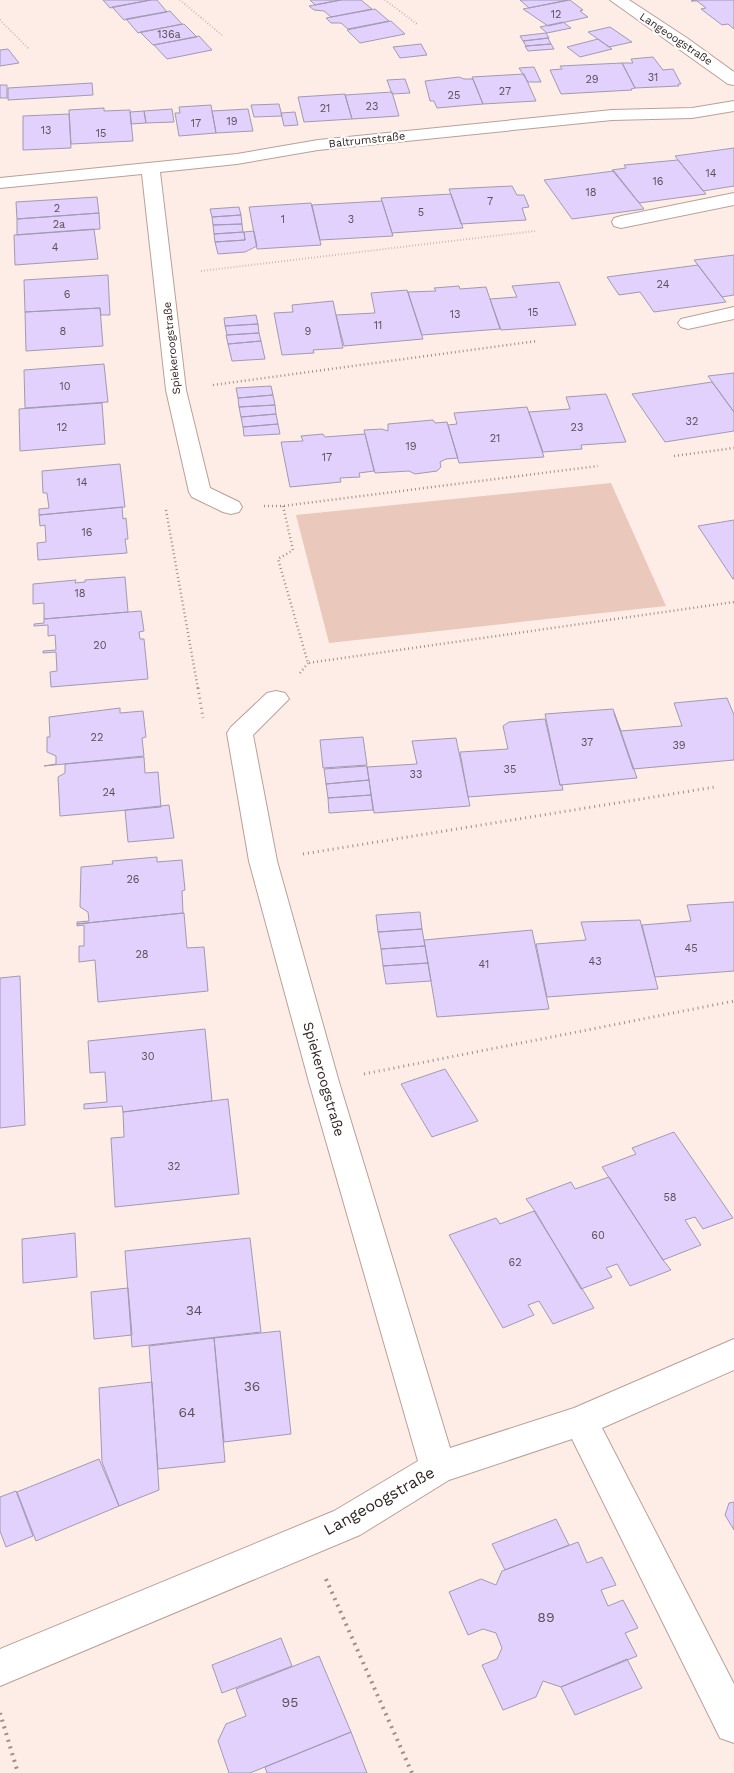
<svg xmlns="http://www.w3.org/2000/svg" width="734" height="1773" viewBox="0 0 734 1773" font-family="'Work Sans',sans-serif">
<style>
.green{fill:#eac8bb}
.building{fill:#e1d1fc;stroke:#a29ab1}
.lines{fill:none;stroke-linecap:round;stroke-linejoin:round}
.minor-casing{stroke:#baa096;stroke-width:2}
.path-far3{stroke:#9d8f8a;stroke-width:2;stroke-dasharray:0.5 2.5;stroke-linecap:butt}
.path-far2{stroke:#9d8f8a;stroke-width:2.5;stroke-dasharray:1 3;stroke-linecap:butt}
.path-far1{stroke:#9d8f8a;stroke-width:3;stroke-dasharray:1 4;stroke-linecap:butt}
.path{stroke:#9d8f8a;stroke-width:4;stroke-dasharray:2 5;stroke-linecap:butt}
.minor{fill:#fff;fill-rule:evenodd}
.labels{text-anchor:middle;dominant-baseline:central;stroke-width:4.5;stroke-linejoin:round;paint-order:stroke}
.number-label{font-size:11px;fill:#5d5159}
.far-street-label{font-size:11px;fill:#312623;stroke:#fff}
.street-label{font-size:14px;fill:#312623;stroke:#fff}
.near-number-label{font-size:14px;fill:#5d5159}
.near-street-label{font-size:16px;fill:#312623;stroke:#fff}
</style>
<rect width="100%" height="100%" fill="#feede7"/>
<!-- green -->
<path class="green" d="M611 483 666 606 329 643 296 515Z"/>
<!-- building -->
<path class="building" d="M103 0H151L110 8Z
M151 0H157L167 12 124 20 112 7Z
M310 0H341L315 5Z
M341 0H361L372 9 331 17 324 11 314 10 309 6Z
M520 0H568L529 8Z
M570 0 583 10 580 11 588 17 548 26 523 9Z
M696 0H734V29L728 24 722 25 701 9 706 8 697 1H691Z
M375 9 389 21 348 29 341 23H331L326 18Z
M170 11 182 24 138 33 126 19Z
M391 21 405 34 360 43 347 30Z
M563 22 571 28 547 33 540 27Z
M184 24 197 37 153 45 140 32Z
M610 27 632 42 609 47 588 32Z
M546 33 549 38 523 41 520 36Z
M199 36 212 50 167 59 154 45Z
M548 38 551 44 526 46 523 41Z
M598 39 612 49 580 57 567 47Z
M421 44 427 55 400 58 393 47Z
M551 44 554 49 528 51 525 46Z
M8 49 19 63 0 66V50Z
M653 57 663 70 673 69 681 84H678L679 86 635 88 622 63H633L631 59Z
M622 63 635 88 631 89 632 90 561 94 550 70 562 69 560 66Z
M534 67 541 82H528L519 68Z
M524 74 536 101 483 104 472 77Z
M459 77 464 79H473L483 104 437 108 434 101H430L425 81Z
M405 79 410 93 392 94 387 80Z
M92 83 93 95 8 100V88Z
M0 85H7V98H0Z
M392 92 399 116 352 119 345 95Z
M345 94 352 119 304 122 298 97Z
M279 104 282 116 254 117 251 105Z
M211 105 216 133 179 136 175 113H180L179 107Z
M104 108V111L130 110 133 141 71 144 69 110Z
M172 109 174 122 146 123 144 111Z
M248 109 253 131 216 133 212 111Z
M144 111 146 123 131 124 130 112Z
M295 112 298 125 284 126 281 113Z
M69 114 71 148 23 150V116Z
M734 148V186L703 191 675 156Z
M678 160 706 194 639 203 612 170 626 168 624 165Z
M614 171 644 209 572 219 544 180Z
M512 186 517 195H524L529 207 522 208 526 220 461 224 449 189Z
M451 194 463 228 392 233 381 198Z
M97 197 99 213 17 219 16 202Z
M382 201 393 236 320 240 312 205Z
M311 203 321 245 257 249 249 207Z
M239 207 241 215 212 217 210 209Z
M99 213 100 229 17 235V219Z
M241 215 242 224 213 225 212 217Z
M242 224 243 232 214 234 213 225Z
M94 229 98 259 15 265 14 235Z
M254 231 257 246 245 252 218 254 215 242 245 240 244 232Z
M244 232 245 240 215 242 214 234Z
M734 255V295L722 297 694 260Z
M698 265 726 302 654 312 640 292 619 295 607 277Z
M108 275 110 315H101L100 308 25 312 24 280Z
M559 282 576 325 501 330 490 299 517 297 512 286Z
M459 286 460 289 486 287 500 329 422 335 408 292 436 291 434 288Z
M407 290 423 339 344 346 336 315 375 313 371 293Z
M333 301 343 348 313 350 314 353 282 355 274 313 293 312 292 305Z
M100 308 103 346 26 351 25 312Z
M256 315 258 324 225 326 224 318Z
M258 324 259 333 227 335 225 326Z
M259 333 261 341 228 344 226 335Z
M261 341 265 359 232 361 228 344Z
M104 364 108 402 25 408 24 370Z
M734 373V412L708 376Z
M712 382 734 412V431L665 442 632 394Z
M271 386 273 395 238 398 236 388Z
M606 394 626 442 581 445 582 449 543 452 529 412 570 409 566 397Z
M273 395 275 405 239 407 238 398Z
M102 403 105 444 20 451 19 409Z
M275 405 276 414 241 417 239 407Z
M527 407 544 457 459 463 448 425 457 424 454 413Z
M276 414 278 424 243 427 241 417Z
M433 420 435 423 447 422 458 458 446 459 440 462 441 467 437 471 415 474 409 471 375 473 364 430 382 429 388 431V424Z
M278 424 280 434 244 436 243 427Z
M323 434 325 437 365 434 374 471 359 473 360 477 340 478 341 482 290 487 281 442 303 441 301 436Z
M120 464 125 507 39 515V509L49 508 47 493H43L42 471Z
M122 507 123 519 126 518 128 539H125L127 553 38 560 37 543 46 542 45 525 40 526 39 515Z
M734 520V579H733L698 526Z
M125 577 128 612 44 619V603L33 604V584L76 580 75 583 85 582V580Z
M141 611 144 631 139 632 140 639H144L148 679 51 687 50 672 57 671 56 652 43 653V651L56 650 55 635 48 636V625L34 626V624L44 623V619Z
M727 698 734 715V760L633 769 614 713 621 731 682 726 674 703Z
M120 708V713L143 711 146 737 142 738 144 756 44 766 56 764V756L47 752V737H50L49 717Z
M613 709 637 778 560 785 545 714Z
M545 719 560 785H562L563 790 468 797 460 752 508 749 503 726 509 722Z
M363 737 367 765 323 768 320 740Z
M456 738 470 806 374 813 367 767 417 764 412 741Z
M144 757 145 773 158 772 161 807 60 816 58 777 65 773V764Z
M367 766 369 780 326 784 324 769Z
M369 780 371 795 328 798 326 784Z
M371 795 373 810 329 813 328 798Z
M169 805 174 838 128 842 125 810Z
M157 857V862L182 860 185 890 182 891 183 913 77 924V922L89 921 88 912 80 907 81 867 113 864 112 861Z
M734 902V971L655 977 642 925 691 921 687 905Z
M420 912 422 929 378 932 376 915Z
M184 913 187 948 204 947 208 991 98 1002 95 960 79 962V946H84V925L77 926V924Z
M640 920 658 989 547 997 536 944 586 940 581 922Z
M422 929 425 946 381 949 378 932Z
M532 930 549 1009 437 1017 424 940Z
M425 946 428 963 383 966 381 949Z
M428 963 431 981 386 984 383 966Z
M20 976 25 1125 0 1128V978Z
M205 1029 212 1101 123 1112 122 1106 84 1109V1104L107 1102 105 1072 90 1073 88 1041Z
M445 1069 478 1121 432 1137 401 1084Z
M228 1099 239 1194 115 1207 111 1138 124 1137 123 1112Z
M674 1132 733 1218 703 1229 695 1217 685 1220 701 1245 663 1260 602 1167 636 1154 632 1148Z
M609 1177 663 1260 671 1270 630 1286 617 1264 606 1268 612 1277 581 1289 535 1211 526 1199 571 1182 575 1189Z
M534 1211 594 1308 553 1324 539 1301 528 1305 534 1315 503 1328 449 1235 496 1218 500 1224Z
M75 1233 77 1277 23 1283 22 1239Z
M250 1238 261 1332 132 1347 125 1251Z
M128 1288 132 1335 94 1339 91 1292Z
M280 1331 291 1434 224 1442 214 1338Z
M214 1338 225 1462 158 1469 149 1346Z
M152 1382 159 1490 119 1506 102 1462 99 1388Z
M99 1459 119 1506 36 1541 17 1492Z
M16 1491 33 1536 6 1547 0 1531V1497Z
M734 1502V1530L725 1515 729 1503Z
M556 1519 569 1545 505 1570 492 1544Z
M578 1542 587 1563 602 1557 616 1585 601 1590 608 1606 623 1600 638 1628 625 1633 637 1656 561 1687 543 1681 536 1697 503 1710 482 1665 497 1659 502 1648 496 1633 483 1629 468 1635 449 1592 481 1579 496 1585 502 1571Z
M281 1638 292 1666 222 1693 212 1665Z
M319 1656 351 1732 250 1773H229L218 1741 226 1724 246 1716 236 1689Z
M627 1659 642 1688 575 1715 561 1687Z
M351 1732 367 1773H267L265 1767Z"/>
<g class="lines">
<!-- minor casing -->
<g class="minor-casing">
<path id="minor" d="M610 0H629L687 38 734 72V85L728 84Z
M734 101V111L692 118 612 120 318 150 237 164 160 172 186 390 210 488 239 502 242 507 239 512 231 514 223 512 192 497 189 492 166 390 142 174 0 188V178L237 154 318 140 612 110 692 108Z
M734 193V205L621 228 614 226 612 222 614 218 621 216Z
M734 307V319L688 329 681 327 678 323 681 319Z
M276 691 285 693 289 699 253 735 277 861 339 1082 450 1448 574 1408 734 1339V1370L602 1428 734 1684V1743L720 1738 572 1439 449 1480 360 1535 0 1686V1649L334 1511 418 1461 309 1082 249 861 227 733 231 727 267 693Z"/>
</g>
<!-- path-far3 -->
<path class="path-far3" d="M180 0 223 36
M385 0 417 24
M0 20 28 48
M201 271 535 231"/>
<!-- path-far2 -->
<path class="path-far2" d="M213 385 537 341
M674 456 734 448
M264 506H283L598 466
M283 506 293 550 278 559 308 663 734 602
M166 510 198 689
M300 673 308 663"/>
<!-- path-far1 -->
<path class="path-far1" d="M198 688 203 718
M303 854 715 787
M364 1074 734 1001"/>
<!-- path -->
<path class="path" d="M326 1579 412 1773
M0 1713 18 1773"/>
<!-- minor -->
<use href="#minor" class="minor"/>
</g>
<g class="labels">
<!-- number labels -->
<g class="number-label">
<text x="556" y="14">12</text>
<text x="169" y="34">136a</text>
<text x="653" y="77">31</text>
<text x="592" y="79">29</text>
<text x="505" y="91">27</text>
<text x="454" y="95">25</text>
<text x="372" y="106">23</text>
<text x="325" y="108">21</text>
<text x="232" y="121">19</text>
<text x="196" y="123">17</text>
<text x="46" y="130">13</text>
<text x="101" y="133">15</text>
<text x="711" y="173">14</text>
<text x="658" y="181">16</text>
<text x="591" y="192">18</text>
<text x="490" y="201">7</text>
<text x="57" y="208">2</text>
<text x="421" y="212">5</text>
<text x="283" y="219">1</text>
<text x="351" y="219">3</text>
<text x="59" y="224">2a</text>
<text x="55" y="247">4</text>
<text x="663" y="284">24</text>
<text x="67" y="294">6</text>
<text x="533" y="312">15</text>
<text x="455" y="314">13</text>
<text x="378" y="325">11</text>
<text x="63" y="331">8</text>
<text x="308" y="331">9</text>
<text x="65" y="386">10</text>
<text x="692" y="421">32</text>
<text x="62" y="427">12</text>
<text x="577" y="427">23</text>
<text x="495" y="438">21</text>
<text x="411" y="446">19</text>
<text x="327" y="457">17</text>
<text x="82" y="482">14</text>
<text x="87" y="532">16</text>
<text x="80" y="593">18</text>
<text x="100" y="645">20</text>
<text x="97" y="737">22</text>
<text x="587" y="742">37</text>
<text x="679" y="745">39</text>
<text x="510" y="769">35</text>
<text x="416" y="774">33</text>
<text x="109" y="792">24</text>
<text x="133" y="879">26</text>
<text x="691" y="948">45</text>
<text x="142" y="954">28</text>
<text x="595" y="961">43</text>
<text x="484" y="964">41</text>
<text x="148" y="1056">30</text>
<text x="174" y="1166">32</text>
<text x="670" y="1197">58</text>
<text x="598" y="1235">60</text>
<text x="515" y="1262">62</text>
</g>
<!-- far-street labels -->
<g class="far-street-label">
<text transform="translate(676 39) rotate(34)">Langeoogstraße</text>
<text transform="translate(367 140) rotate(-6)">Baltrumstraße</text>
<text transform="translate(172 348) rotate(-96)">Spiekeroogstraße</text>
</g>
<!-- street labels -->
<g class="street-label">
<text transform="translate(324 1079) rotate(74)">Spiekeroogstraße</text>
</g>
<!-- near-number labels -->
<g class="near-number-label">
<text x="194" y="1310">34</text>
<text x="252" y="1386">36</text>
<text x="187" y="1412">64</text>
<text x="546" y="1617">89</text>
<text x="290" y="1702">95</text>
</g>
<!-- near-street labels -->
<g class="near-street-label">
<text transform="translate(379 1501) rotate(-29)">Langeoogstraße</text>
</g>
</g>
</svg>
